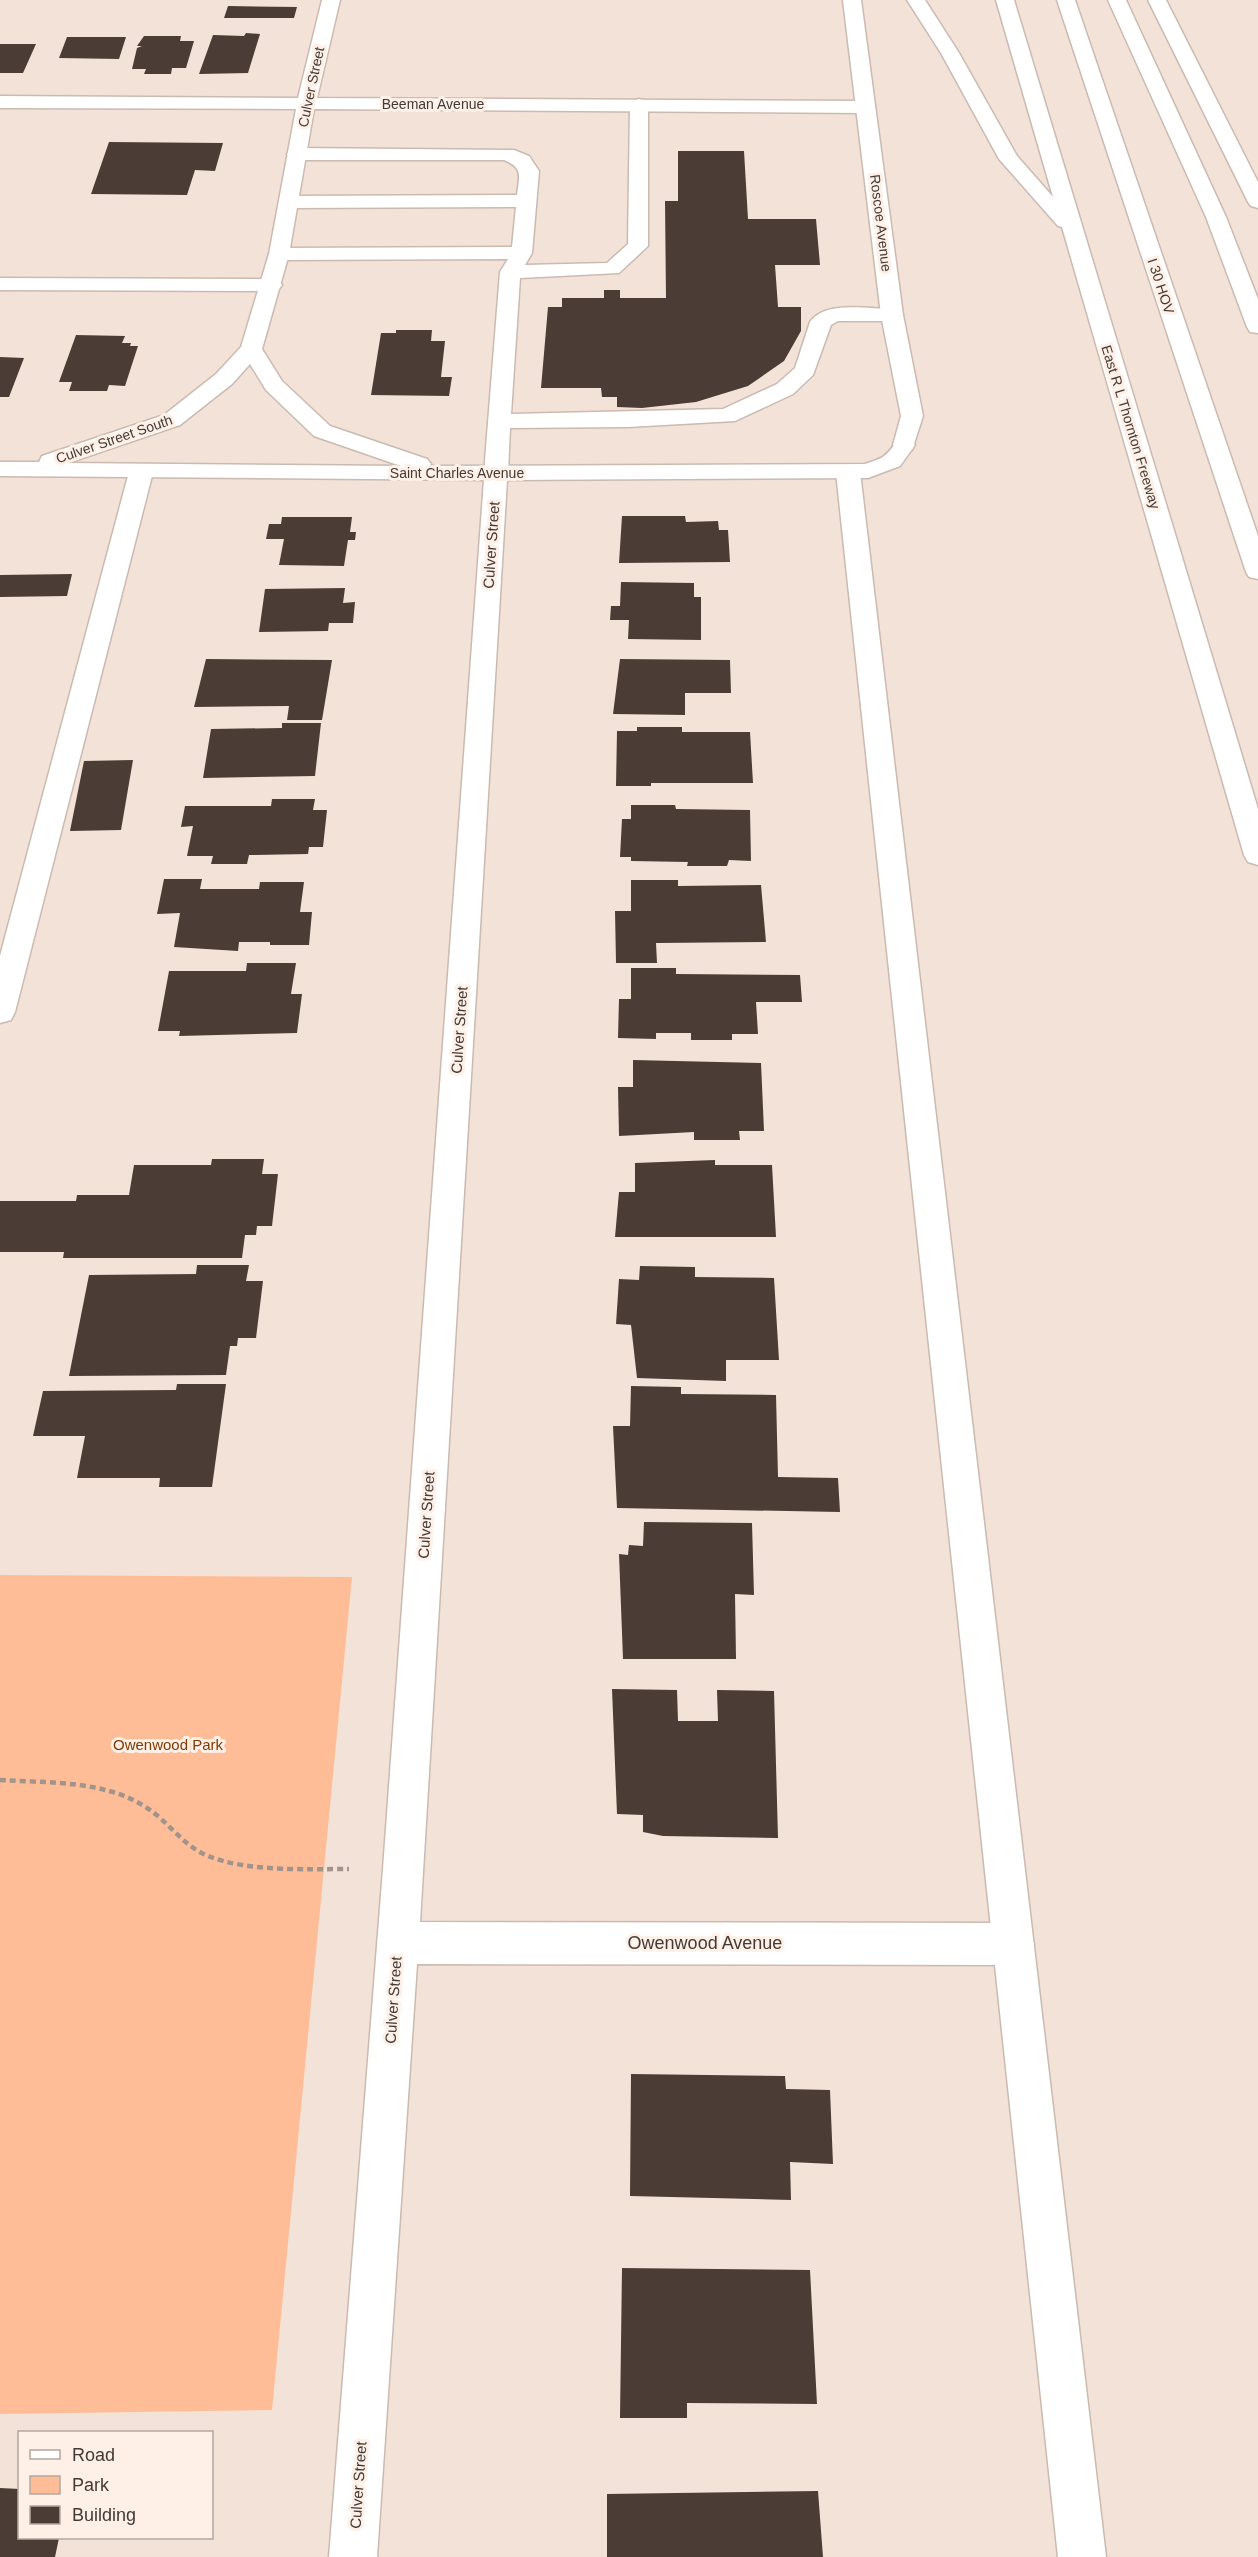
<svg xmlns="http://www.w3.org/2000/svg" width="1258" height="2557" viewBox="0 0 1258 2557" font-family="Arial,sans-serif">
<style>
.green{fill:#febd96}
.building{fill:#4b3d35}
.lines{fill:none;stroke-linecap:round;stroke-linejoin:round}
.service-casing{stroke:#cbbab0;stroke-width:3}
.minor-casing{stroke:#cbbab0;stroke-width:3}
.tertiary-casing{stroke:#cbbab0;stroke-width:3}
.motorway-casing{stroke:#cbbab0;stroke-width:3}
.path{stroke:#a0948c;stroke-width:4.5;stroke-dasharray:6 4;stroke-linecap:butt}
.service{fill:#fff;fill-rule:evenodd}
.minor{fill:#fff;fill-rule:evenodd}
.tertiary{fill:#fff;fill-rule:evenodd}
.motorway{fill:#fff;fill-rule:evenodd}
.labels{text-anchor:middle;dominant-baseline:central;stroke-width:6;stroke-linejoin:round;paint-order:stroke}
.far-street-label{font-size:14px;fill:#413a36;stroke:#fef0e7}
.street-label{font-size:15px;fill:#413a36;stroke:#fef0e7}
.park-label{font-size:15px;fill:#7c3a00;stroke:#fef0e7}
.near-street-label{font-size:18px;fill:#413a36;stroke:#fef0e7}
</style>
<rect width="100%" height="100%" fill="#f3e2d7"/>
<!-- green -->
<path class="green" d="M0 1575 352 1577 272 2410 0 2414Z"/>
<!-- building -->
<path class="building" d="M228 6 297 7 294 18H224Z
M246 33 260 34 248 73 199 74 213 35 244 36Z
M144 36H181L180 41H194L186 68H172L171 74H144L146 69H132L137 48 142 46H137Z
M67 37H126L119 59 59 58Z
M0 44H36L23 73H0Z
M109 142 223 143 215 171 195 170 187 195 91 194Z
M678 151H744L748 219H816L820 265H775L778 307H801V331L784 361 748 386 696 402 642 408 617 407V397H602L601 388H541L548 307H562V298H604V290H620V298H666L665 201H678Z
M396 330H432L431 341H445L441 377H452L449 396 371 395 381 333H396Z
M76 335 125 336 122 343H131L130 346H138L125 386 109 385 107 391H69L72 382H59Z
M0 357 24 358 9 397H0Z
M622 516H685L686 522 718 521 719 530H728L730 562 619 563Z
M282 517H352L350 532H356L355 540H348L344 566 279 565 284 539H266L269 524H281Z
M72 574 67 596 0 597V575Z
M621 582 694 583V597H701V640L628 639 629 620H610L611 606H620Z
M345 588 343 603 355 602 353 623H329L328 631 259 632 265 589Z
M206 659 332 660 322 720H287L289 706 194 707Z
M620 659 730 660 731 693H685V715L613 714Z
M282 723H321L315 776 203 778 211 729 282 728Z
M637 727H682V732H750L753 783H651V786H616L617 731H637Z
M133 760 121 830 70 831 84 761Z
M272 799H315L313 810H327L323 847H309L308 854 249 855 247 864H211L213 856H187L193 826 181 827 185 806H271Z
M631 805H675L676 809 750 810 751 861 729 860 727 866H687L688 862 631 861V857H620L622 819H631Z
M164 879H202L200 889H259L260 882H304L300 912H312L309 945H270V942H239L238 951 174 947 180 913 157 914Z
M631 880H678V886L761 885 766 942 656 943 657 963H616L615 911H631Z
M247 963H296L291 994H302L297 1033 179 1036 180 1031H158L169 971H246Z
M631 968H676V974L800 975 802 1002H756L758 1034H732V1040H691V1033H656V1039L618 1038 619 999H631Z
M633 1060 761 1063 764 1131H739L740 1140H694V1132L619 1136 618 1087H633Z
M212 1159H264L262 1174H278L272 1226H257L256 1235H245L242 1258H63L64 1252H0V1201H76L77 1195H129L134 1165H211Z
M715 1160V1165H772L776 1237H615L619 1192H635V1163Z
M197 1265H249L246 1281H263L256 1338H238L237 1346H230L226 1375 69 1376 89 1275 196 1274Z
M640 1266 695 1267V1277L774 1278 779 1360H726V1381L637 1378 631 1325 616 1324 619 1279 639 1280Z
M177 1384H226L212 1487H159L160 1478H77L85 1436H33L43 1391 176 1390Z
M631 1386 681 1387V1394L776 1395 778 1477 838 1478 840 1512 617 1508 613 1426H630Z
M644 1522 752 1523 754 1595 735 1594 736 1659H623L619 1554 628 1555 629 1545 643 1546Z
M612 1689 677 1690 678 1721H718L717 1690 774 1691 778 1838 663 1836 643 1832V1815L617 1814Z
M631 2074 785 2076 786 2089 830 2090 833 2164 790 2162 791 2200 630 2196Z
M622 2268 810 2270 817 2404 687 2403V2418H620Z
M0 2488 20 2489V2538H59L55 2557H0Z
M818 2491 823 2557H607V2494Z"/>
<g class="lines">
<!-- service casing -->
<g class="service-casing">
<path id="service" d="M639 99 646 101 648 105V246L619 273 520 278 511 414 723 409 777 384 795 368 810 322C825 300 869 309 892 309L900 310 903 315 900 320 892 321H838L831 325 813 375 793 394 735 421 628 427 510 428 508 473 504 478 496 480 488 478 484 473 500 272 508 259 279 260 272 258 269 254 272 250 279 248 512 247 516 207 289 208 282 206 279 202 282 198 289 196 517 195C519 177 524 168 504 160H297L290 158 287 154 290 150 297 148 514 150 529 156 539 171 532 253 525 265 607 263 628 244 630 105 632 101Z
M0 278 272 279 279 281 282 285 279 289 272 291 0 290Z
M141 465 149 467 153 472 15 1012 11 1020 0 1023V956L129 472 133 467Z
M848 465 856 467 860 472 1106 2557H1058L836 472 840 467Z"/>
</g>
<!-- minor casing -->
<g class="minor-casing">
<path id="minor" d="M322 0H340L317 98 866 101 873 103 875 107 873 111 866 113 314 109 289 254 262 349 282 381 330 426 427 459 431 464 429 466 865 464C870 462 879 460 884 456 896 447 894 436 912 440L915 445 900 466 868 478 507 480 420 1922 1013 1923 1028 1929 1034 1944 1028 1959 1013 1965 417 1964 377 2557H329L383 1869 484 480 0 476V462H39L42 456 164 415 216 374 241 347 269 254 296 109 0 108V96L298 98ZM250 364 266 390 314 436 401 466 68 463 180 425 232 384Z"/>
</g>
<!-- tertiary casing -->
<g class="tertiary-casing">
<path id="tertiary" d="M843 0H861L903 315 923 416 912 450 904 452 896 450 893 445 901 416 881 315Z"/>
</g>
<!-- motorway casing -->
<g class="motorway-casing">
<path id="motorway" d="M907 0H925L959 53 1017 156 1053 197 996 0H1014L1258 809V865L1248 862 1244 855 1062 227 1058 226 999 159 941 53Z
M1057 0H1075L1258 536V579L1249 577 1246 572Z
M1108 0H1126L1226 217 1258 299V333L1250 332 1247 327 1206 217Z
M1148 0H1166L1258 182V208L1251 206 1248 202Z"/>
</g>
<!-- path -->
<path class="path" d="M0 1780C48 1783 106 1780 147 1808 169 1822 183 1846 208 1856 248 1872 306 1869 349 1869"/>
<!-- service -->
<use href="#service" class="service"/>
<!-- minor -->
<use href="#minor" class="minor"/>
<!-- tertiary -->
<use href="#tertiary" class="tertiary"/>
<!-- motorway -->
<use href="#motorway" class="motorway"/>
</g>
<g class="labels">
<!-- far-street labels -->
<g class="far-street-label">
<text transform="translate(311 87) rotate(-78)">Culver Street</text>
<text x="433" y="104">Beeman Avenue</text>
<text transform="translate(881 223) rotate(83)">Roscoe Avenue</text>
<text transform="translate(1161 286) rotate(72)">I 30 HOV</text>
<text transform="translate(1131 427) rotate(73)">East R L Thornton Freeway</text>
<text transform="translate(114 439) rotate(-19)">Culver Street South</text>
<text x="457" y="473">Saint Charles Avenue</text>
</g>
<!-- street labels -->
<g class="street-label">
<text transform="translate(491 545) rotate(-86)">Culver Street</text>
<text transform="translate(459 1030) rotate(-86)">Culver Street</text>
<text transform="translate(426 1515) rotate(-86)">Culver Street</text>
<text transform="translate(393 2000) rotate(-86)">Culver Street</text>
<text transform="translate(358 2485) rotate(-86)">Culver Street</text>
</g>
<!-- park labels -->
<g class="park-label">
<text x="168" y="1744">Owenwood Park</text>
</g>
<!-- near-street labels -->
<g class="near-street-label">
<text x="705" y="1943">Owenwood Avenue</text>
</g>
</g>
<!-- legend -->
<rect x="18" y="2431" width="195" height="108" fill="#fef0e7" stroke="#b2a7a0" stroke-width="1.5"/>
<rect x="30" y="2450" width="30" height="9" fill="#ffffff" stroke="#b2a7a0" stroke-width="1.5"/>
<text x="72" y="2461" font-size="18" fill="#413a36">Road</text>
<rect x="30" y="2476" width="30" height="18" fill="#febd96" stroke="#b2a7a0" stroke-width="1.5"/>
<text x="72" y="2491" font-size="18" fill="#413a36">Park</text>
<rect x="30" y="2506" width="30" height="18" fill="#4b3d35" stroke="#b2a7a0" stroke-width="1.5"/>
<text x="72" y="2521" font-size="18" fill="#413a36">Building</text>
</svg>
